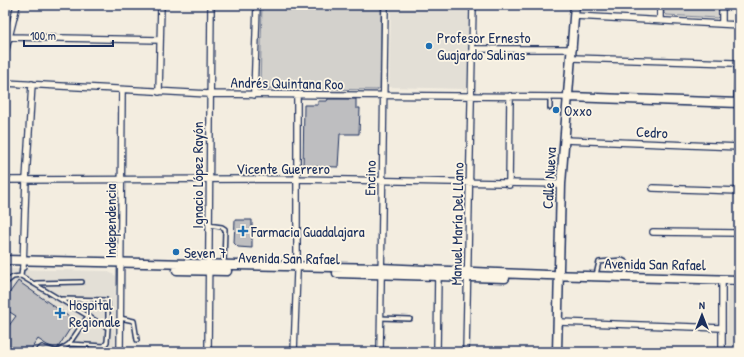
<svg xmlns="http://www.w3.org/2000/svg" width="744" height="357" viewBox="0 0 744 357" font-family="'Patrick Hand',sans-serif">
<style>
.built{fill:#e3dfd6}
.green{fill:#d3d1cc;stroke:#778095}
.building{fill:#bebec0;stroke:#1b2f5e}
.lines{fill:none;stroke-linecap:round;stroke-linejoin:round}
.lane-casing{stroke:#1b2f5e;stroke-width:6}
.street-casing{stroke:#1b2f5e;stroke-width:8}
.secondary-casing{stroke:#1b2f5e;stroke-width:11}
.lane{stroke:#fcf5e5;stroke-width:3}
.street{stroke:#fcf5e5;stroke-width:5.5}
.secondary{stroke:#fcf5e5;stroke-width:8}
.poi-dot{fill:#1f6fb2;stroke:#fcf5e5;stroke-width:1.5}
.labels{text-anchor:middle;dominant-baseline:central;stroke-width:3.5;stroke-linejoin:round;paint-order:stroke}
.poi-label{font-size:15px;fill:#1b2f5e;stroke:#fcf5e5;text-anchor:start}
.street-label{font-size:15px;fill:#1b2f5e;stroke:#fcf5e5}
</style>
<rect width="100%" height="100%" fill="#f3ede0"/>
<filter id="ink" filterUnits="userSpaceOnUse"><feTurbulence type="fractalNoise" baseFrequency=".025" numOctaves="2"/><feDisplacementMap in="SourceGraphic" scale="8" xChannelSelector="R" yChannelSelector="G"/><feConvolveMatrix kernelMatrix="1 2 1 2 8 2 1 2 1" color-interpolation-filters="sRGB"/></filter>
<g filter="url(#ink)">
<!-- built -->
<path class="built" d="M391 5 469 6 467 86 465 89 389 87Z
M5 269 107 271 116 276 115 352H5Z
M728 287 739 288V352H726Z"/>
<!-- green -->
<path class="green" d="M262 5H381L380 88 377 90 260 88Z
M664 5H719V16L717 18 666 15 664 13Z"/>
<!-- building -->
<path class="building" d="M328 99H356V108H360L359 134H340L338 167 303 166 304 105H318V101H327Z
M235 220H252V248L238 247 234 243Z
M18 281 75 321 57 349 47 345 38 339 29 352H5V331L16 316 5 309V299Z"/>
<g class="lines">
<!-- lane casing -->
<g class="lane-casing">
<path id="lane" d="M550 108V96
M208 225 222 227 225 229 224 264
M22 267 21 276 108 328 107 342 104 346 69 344
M596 275 599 262 622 260 626 262V275
M5 283 13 277 21 276
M36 283 82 282
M62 299 106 300 108 303V328
M120 318 134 321 137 340
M380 318 410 319
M36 352 42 347 57 352 69 344 88 316"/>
</g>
<!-- street casing -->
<g class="street-casing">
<path id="street" d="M722 5V23
M575 16 739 25
M660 20V5
M9 37 160 40
M472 49H573
M5 53 17 5
M572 58 734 63 738 67 737 103
M5 83 209 94 569 97
M159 92 161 5
M254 95 257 5
M565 140 739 147
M5 180 297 179 561 184
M509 185 510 96
M653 188 739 191
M653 232 739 233
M23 267 26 180 32 84
M559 322 722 328
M120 352 122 91
M208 352 211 5
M294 352 297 272V95
M380 352 385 5
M437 352 438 272
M466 352 473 5
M722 352V279"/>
</g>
<!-- secondary casing -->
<g class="secondary-casing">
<path id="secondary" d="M569 97 739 103
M5 260 380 268 547 275 739 280
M177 270 227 271
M337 273 505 278
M557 352 561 184 575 5"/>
</g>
<!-- lane -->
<use href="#lane" class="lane"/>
<!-- street -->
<use href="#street" class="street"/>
<!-- secondary -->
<use href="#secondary" class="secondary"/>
</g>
</g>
<!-- markers -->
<g class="poi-dot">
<circle cx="429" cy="46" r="4"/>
<circle cx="556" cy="110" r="4"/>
<path d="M241 225h4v4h4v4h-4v4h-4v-4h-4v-4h4z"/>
<circle cx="176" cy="252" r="4"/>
<path d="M58 307h4v4h4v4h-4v4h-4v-4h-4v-4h4z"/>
</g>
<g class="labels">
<!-- poi labels -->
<g class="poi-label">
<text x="437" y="37">Profesor Ernesto<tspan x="437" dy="17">Guajardo Salinas</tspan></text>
<text x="564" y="110">Oxxo</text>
<text x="251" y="231">Farmacia Guadalajara</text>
<text x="184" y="252">Seven 7</text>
<text x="69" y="304">Hospital<tspan x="69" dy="17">Regionale</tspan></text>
</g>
<!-- street labels -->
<g class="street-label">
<text transform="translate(287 83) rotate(1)">Andrés Quintana Roo</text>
<text transform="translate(652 132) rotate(3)">Cedro</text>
<text x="283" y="168">Vicente Guerrero</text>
<text transform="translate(197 175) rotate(-90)">Ignacio López Rayón</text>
<text transform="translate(370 178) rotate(-89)">Encino</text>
<text transform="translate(549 178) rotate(-87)">Calle Nueva</text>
<text transform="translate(110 221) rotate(-90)">Independencia</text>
<text transform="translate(457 224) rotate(-89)">Manuel María Del Llano</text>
<text transform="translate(289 258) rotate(1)">Avenida San Rafael</text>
<text transform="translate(655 264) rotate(1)">Avenida San Rafael</text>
</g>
</g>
<!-- margin -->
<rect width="744" height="357" fill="none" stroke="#fcf5e5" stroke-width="20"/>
<rect x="10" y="10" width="724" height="337" fill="none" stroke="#1b2f5e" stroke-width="1.5" filter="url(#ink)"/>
<!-- north arrow -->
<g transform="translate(702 315)" stroke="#fcf5e5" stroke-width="3" paint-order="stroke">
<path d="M0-3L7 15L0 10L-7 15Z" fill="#1b2f5e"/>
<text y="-6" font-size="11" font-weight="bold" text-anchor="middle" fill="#1b2f5e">N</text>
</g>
<!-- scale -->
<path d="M24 40v6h89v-6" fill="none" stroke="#1b2f5e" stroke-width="2"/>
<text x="30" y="40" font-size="12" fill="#1b2f5e" stroke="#fcf5e5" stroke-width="3" paint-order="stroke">100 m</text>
</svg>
